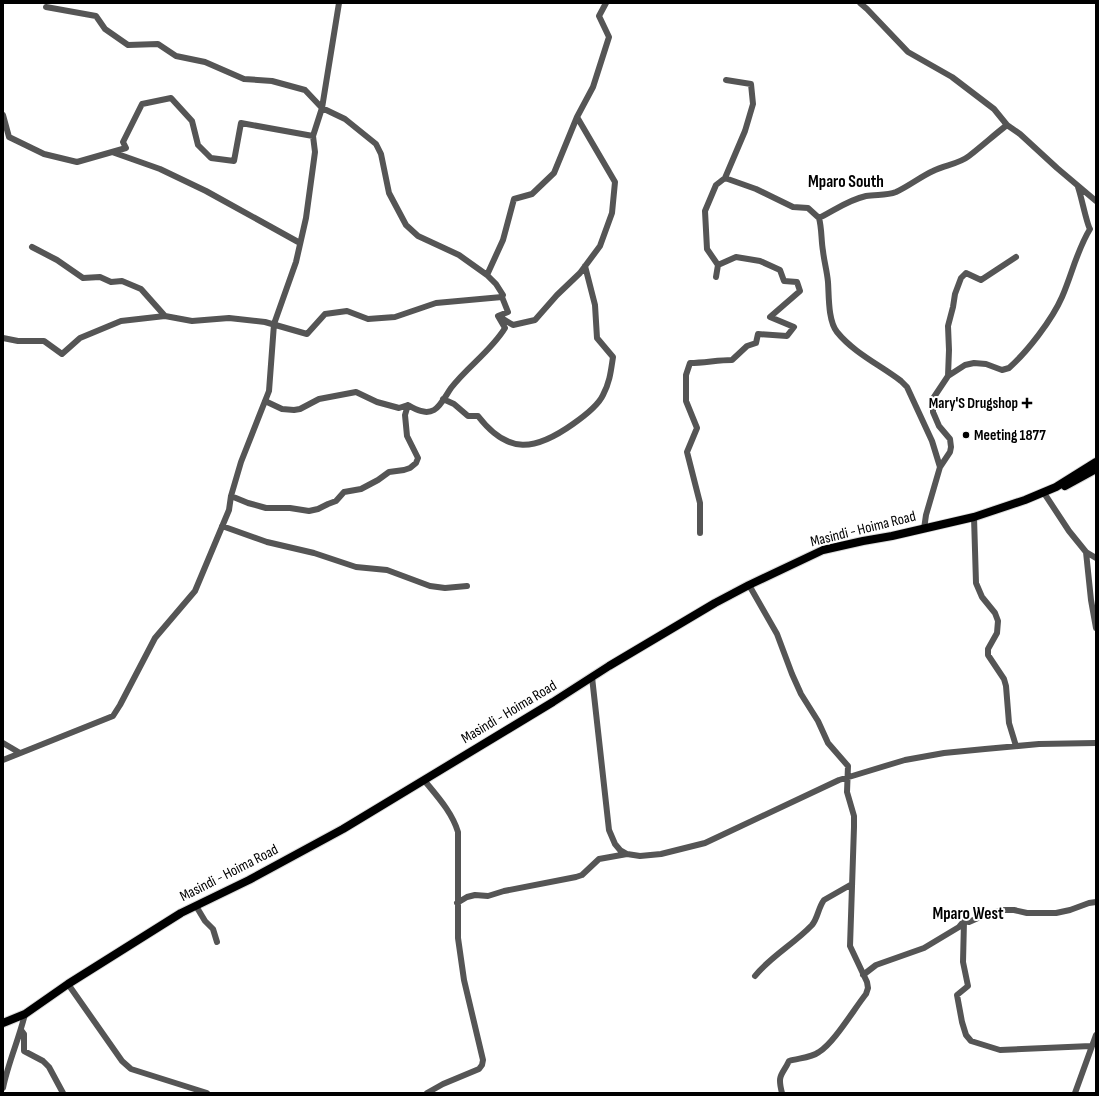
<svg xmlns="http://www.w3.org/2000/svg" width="1099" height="1096" viewBox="0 0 1099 1096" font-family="'Sofia Sans Condensed',sans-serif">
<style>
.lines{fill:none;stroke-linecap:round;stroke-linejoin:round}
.major-casing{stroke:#dbdbdb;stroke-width:10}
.minor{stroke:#555;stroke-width:6}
.major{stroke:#000;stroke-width:8}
.poi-dot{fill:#000;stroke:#fff;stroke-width:1.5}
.labels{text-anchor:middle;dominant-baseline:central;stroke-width:4;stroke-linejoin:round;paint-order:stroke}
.poi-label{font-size:15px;font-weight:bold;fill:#000;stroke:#fff;text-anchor:end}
.street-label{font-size:15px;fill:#000;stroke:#fff}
.quarter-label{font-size:17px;font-weight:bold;fill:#000;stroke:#fff}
</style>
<rect width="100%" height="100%" fill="#fff"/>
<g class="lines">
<!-- major casing -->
<g class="major-casing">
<path id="major" d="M1065 486 1096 469
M3 1023 25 1014 68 984 181 913 249 880 343 829 553 702 609 666 715 603 749 585 823 550 863 541 892 536 974 517 1025 500 1056 487 1096 462"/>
</g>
<!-- minor -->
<path class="minor" d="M860 3 867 9 908 52 952 77 994 109 1007 125 1020 134 1057 168 1096 201
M46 7 96 16 105 29 128 45 158 44 176 56 205 62 244 79 272 81 305 90 322 108 345 119 376 144 381 154 389 193 406 225 418 236 459 255 487 275 496 284 503 295 502 297 508 312 498 316 505 328C491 351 468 366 451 388 446 395 441 406 434 410 425 415 415 409 408 405L399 408 377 402 356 392 319 399 300 409 294 410 282 409 265 401
M726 80 751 84 753 104 745 131 725 178 756 189 793 207 808 208 819 218
M3 115 9 137 44 154 77 162 112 152 160 169 206 191 300 243
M112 152 126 148 123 142 142 104 171 98 192 121 198 145 211 158 234 161 241 123 313 136
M32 247 57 260 83 278 100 277 111 282 122 281 141 289 165 316 192 321 229 318 265 322 307 334 325 314 347 311 368 319 395 317 436 303 502 297
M718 265 707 249 705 211 716 185 725 178
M487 275 503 240 514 199 532 194 554 173 577 117
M500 317 513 325 535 320 557 295 580 273 600 246 612 213 615 182 577 117 593 87 609 37 599 16 606 3
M3 338 18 341H44L62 354 80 338 121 321 165 316
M948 376 949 350 948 326 953 307 955 294 961 278 966 273 981 280 1016 257
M443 399 454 404 468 416H478C508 455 535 451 573 424 583 417 598 406 603 395 610 382 611 370 613 357L597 338 595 305 585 266
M940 467 932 441 907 387 901 381C880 365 854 353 837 332 828 321 829 296 828 282 827 271 824 261 823 251 821 240 822 229 819 218 835 210 848 200 866 196 876 194 886 196 896 192 909 186 920 177 933 171 945 165 959 164 969 156 982 146 994 135 1007 125
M1044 493 1069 531 1086 552 1091 600 1096 628
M231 496 248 503 266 508H290L309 511 318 509 328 504 336 501 344 492 361 489 378 480 389 472 404 470 410 468 416 463 418 458 407 436 405 415 408 405
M974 517 976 583 982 597 995 613 998 621 997 633 988 649V655L1004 679 1006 686 1009 723 1016 746
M222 526 267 542 314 553 356 567 387 570 430 586 445 588 467 586
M924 529 926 515 940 467 950 452 951 447 950 439 939 426 933 412V403L934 397 948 376 965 365 974 363 986 364 1002 370 1009 368C1027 352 1052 320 1062 297 1072 274 1077 250 1090 229 1087 225 1081 195 1078 187
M700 533V503L687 452 697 428 686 401V375L690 363C704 363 718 360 732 360L747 346 756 343 758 334 787 336 794 327 770 317 800 291 797 282 784 281 780 270 760 261 736 257 718 265 716 277
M1086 552 1096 558
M749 585 777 634 792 674 801 694 818 721 828 743 848 766 847 792 854 816V827L850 946 867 982 868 988 866 994C854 1009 834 1043 819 1052 811 1058 799 1058 789 1061 782 1076 777 1074 782 1093
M592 677 609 830 615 844 620 850 627 854 640 856 661 854 705 843 839 780 905 760 944 753 985 749 1039 744 1096 743
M3 743 20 753
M3 760 113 716 120 705 155 638 195 591 229 510 231 496 241 462 269 391 274 324 296 262 306 218 315 152 313 136 322 108 339 3
M424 780C437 796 452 812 458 832V938L464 980 483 1060 482 1065 479 1069 443 1084 427 1093
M457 903 467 897 475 895 488 896 504 891 576 877 582 875 599 859 627 854
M196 906 205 921 213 929 217 942
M964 921 963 962 968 986 957 995 962 1022 966 1035 971 1041 1000 1050 1091 1046
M863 975 876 965 924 948 959 927 964 921 969 922 987 914 1003 910H1014L1027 913H1056L1070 910 1089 903 1096 902
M755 976C771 956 794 944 812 925 818 918 818 908 824 900L852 884
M68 984 122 1061 131 1069 207 1093
M21 1030 24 1034V1051L43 1061 49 1067 63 1093
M3 1088C8 1063 19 1039 25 1014
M1075 1093 1096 1035"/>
<!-- major -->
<use href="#major" class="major"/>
</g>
<!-- markers -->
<g class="poi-dot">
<path d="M1025 397h4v4h4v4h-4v4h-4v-4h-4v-4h4z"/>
<circle cx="966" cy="435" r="4"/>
</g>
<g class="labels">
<!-- poi labels -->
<g class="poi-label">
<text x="1018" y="403">Mary'S Drugshop</text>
<text x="974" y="435" text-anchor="start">Meeting 1877</text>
</g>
<!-- street labels -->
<g class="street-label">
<text transform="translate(863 529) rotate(-14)">Masindi - Hoima Road</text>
<text transform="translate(509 712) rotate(-31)">Masindi - Hoima Road</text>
<text transform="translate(229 873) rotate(-27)">Masindi - Hoima Road</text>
</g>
<!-- quarter labels -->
<g class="quarter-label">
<text x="846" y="182">Mparo South</text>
<text x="968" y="914">Mparo West</text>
</g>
</g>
<!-- border -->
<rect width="1099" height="1096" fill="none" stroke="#000000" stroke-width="8"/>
</svg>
